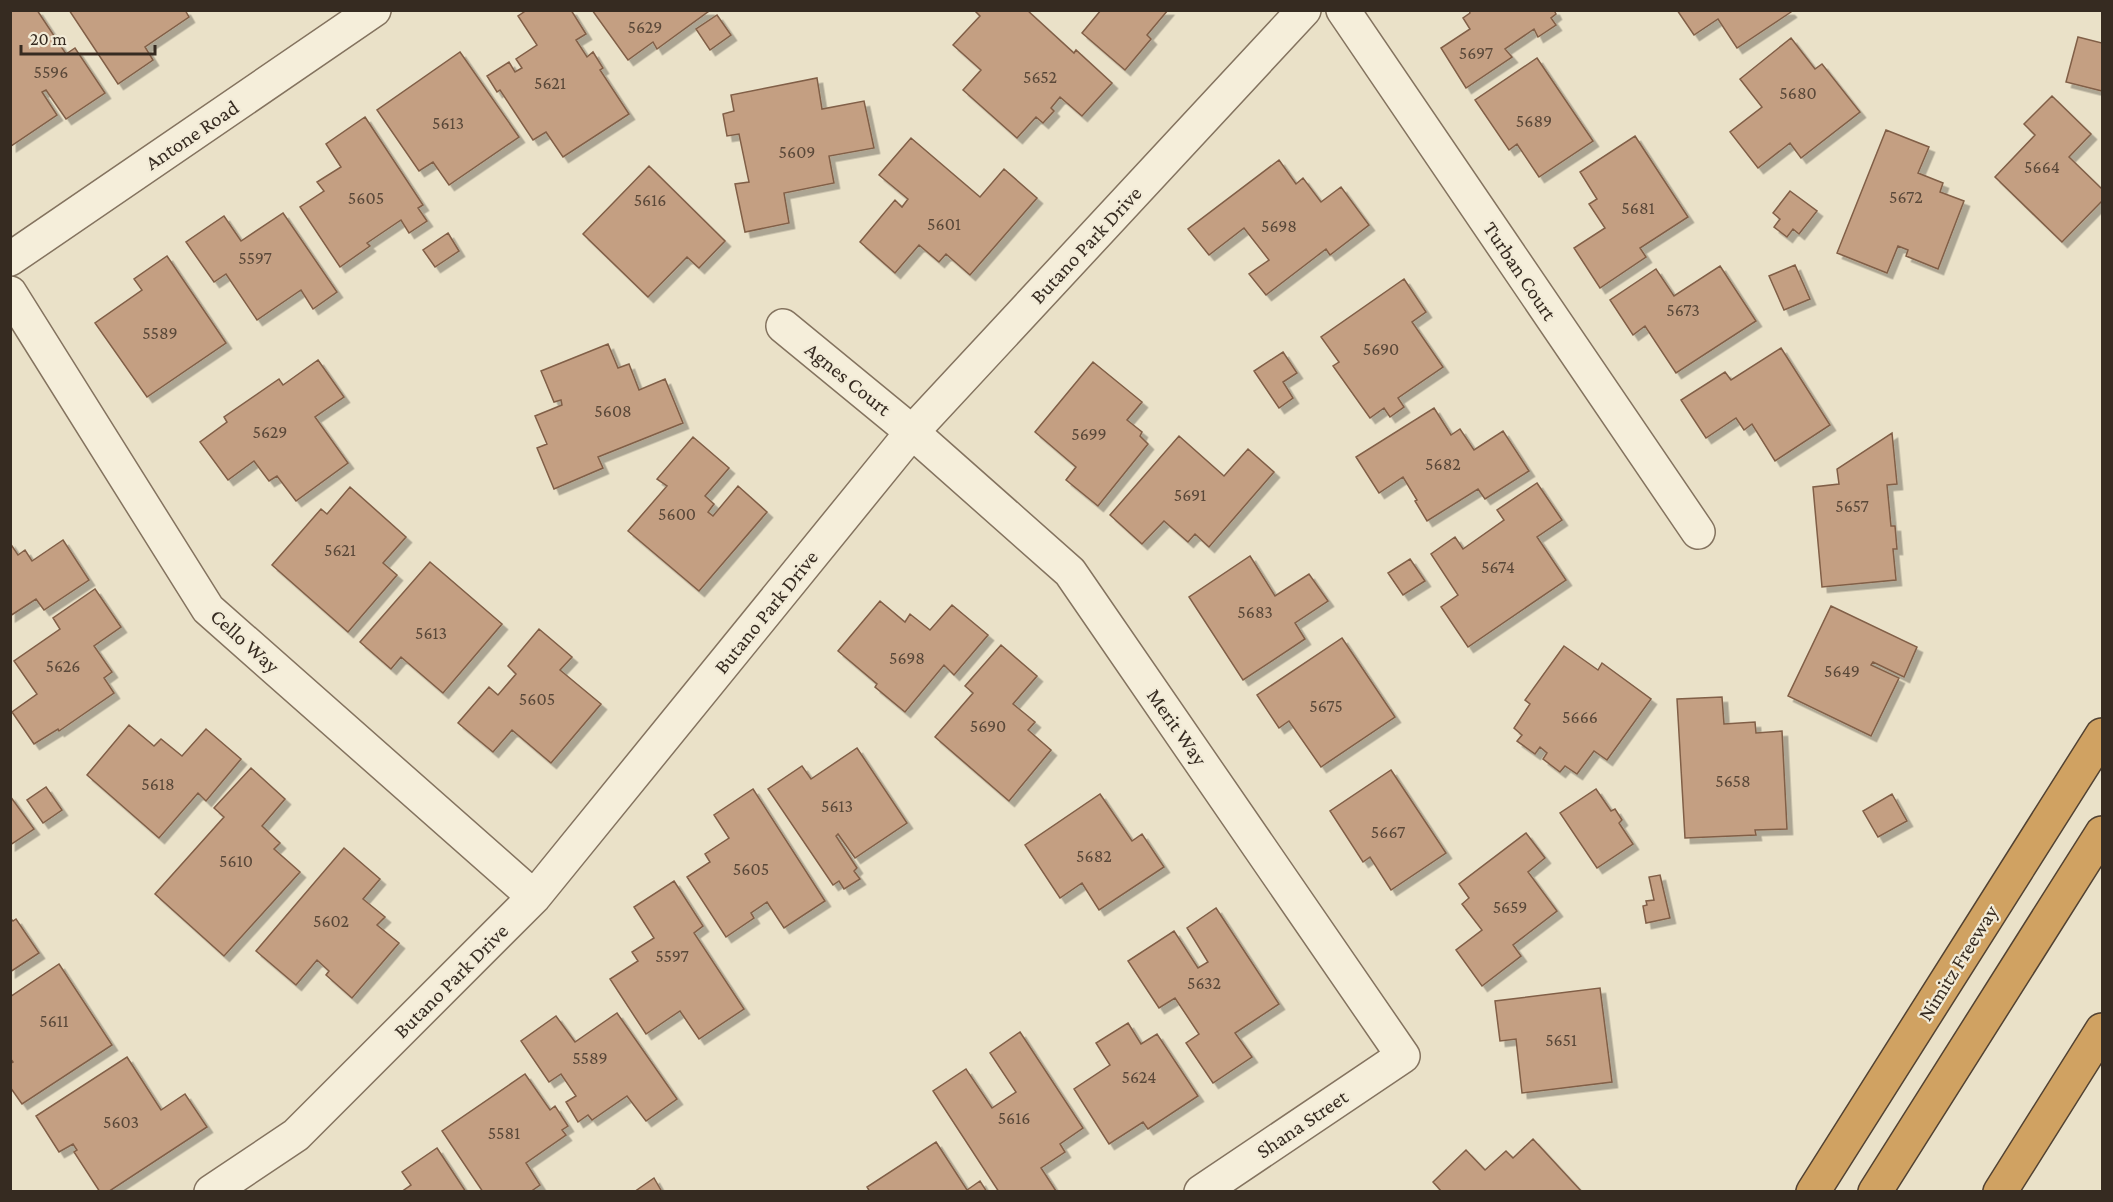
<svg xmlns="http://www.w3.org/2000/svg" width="2113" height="1202" viewBox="0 0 2113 1202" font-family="'Crimson Pro',serif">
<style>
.building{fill:#c49f82;stroke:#815f47;stroke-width:1.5;filter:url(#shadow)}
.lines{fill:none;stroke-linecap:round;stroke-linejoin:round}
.minor-casing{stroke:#84735f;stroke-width:36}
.motorway-casing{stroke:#524232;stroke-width:36}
.minor{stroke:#f5eeda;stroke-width:33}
.motorway{stroke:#d0a262;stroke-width:33}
.labels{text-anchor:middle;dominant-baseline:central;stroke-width:4.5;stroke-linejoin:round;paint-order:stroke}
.number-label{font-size:18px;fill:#5a4839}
.street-label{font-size:21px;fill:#362b21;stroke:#f2ebd7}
</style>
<defs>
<filter id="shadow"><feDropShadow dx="5.5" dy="5.5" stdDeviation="0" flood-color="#0004"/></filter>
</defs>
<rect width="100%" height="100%" fill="#eae1c8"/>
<!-- building -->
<path class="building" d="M10 10H37L66 54 75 48 105 93 66 119 46 90 42 92 57 115 11 146Z
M69 10H185L189 17 145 47 153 60 118 84Z
M527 10H571L586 34 576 40 587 57 593 52 603 68 600 70 629 114 563 157 546 132 533 140 500 90 497 92 487 76 509 62 515 72 522 68 516 59 537 45 518 16Z
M592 10H709V11L657 49 653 42 628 60Z
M974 10H1027L1074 53 1076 50 1112 83 1082 116 1060 97 1051 108 1054 111 1043 123 1036 117 1017 138 963 90 981 70 953 45 980 16Z
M1101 10H1168L1147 35 1151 39 1125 70 1082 33Z
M1469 10H1554L1556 14 1551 18 1556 25 1538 37 1534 29 1505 49 1512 57 1466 88 1441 48 1470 29 1463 18 1470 13Z
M1677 10H1789L1791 12 1737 48 1718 19 1694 35Z
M717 15 731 35 710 50 696 29Z
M2078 37 2102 43V91L2066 82Z
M1791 38 1815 69 1822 64 1860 112 1801 158 1790 143 1758 168 1730 132 1762 107 1740 79Z
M460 52 519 137 449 185 433 162 419 171 377 110Z
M1537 58 1593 141 1539 177 1517 144 1509 150 1475 100Z
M817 78 822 109 864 101 874 148 829 156 834 183 784 193 789 223 745 232 735 184 749 182 739 134 727 136 723 114 734 111 731 95Z
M2052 96 2091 134 2069 157 2102 189V201L2062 242 1995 177 2035 135 2024 124Z
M365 117 423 205 418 208 427 221 409 233 401 220 367 243 370 246 340 267 300 207 324 191 317 182 341 167 326 144Z
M1886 130 1929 147 1918 173 1943 183 1940 192 1964 201 1938 269 1906 256 1908 250 1898 246 1887 273 1837 253Z
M1635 136 1688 217 1640 248 1646 257 1600 288 1574 248 1605 228 1589 204 1597 199 1580 172Z
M911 138 980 197 1004 169 1037 198 970 275 946 254 939 262 919 245 895 273 860 242 895 200 902 207 908 199 879 175Z
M1279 160 1296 184 1303 178 1321 202 1341 187 1369 225 1330 255 1326 249 1266 295 1249 274 1269 260 1244 228 1209 255 1188 229Z
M649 166 725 241 699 268 687 257 648 297 583 234Z
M1790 191 1817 211 1799 234 1793 229 1787 237 1774 227 1780 219 1773 213Z
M283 213 337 292 313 309 301 290 257 320 226 274 214 282 186 242 224 216 241 241Z
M448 233 459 251 435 267 423 250Z
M167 256 226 343 147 397 95 323 142 290 134 279Z
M1795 265 1810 299 1784 310 1769 276Z
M1720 266 1756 321 1676 373 1645 326 1633 335 1610 300 1656 269 1674 296Z
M1404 279 1426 312 1412 322 1443 367 1398 398 1404 407 1390 417 1384 408 1370 418 1333 366 1339 362 1321 337Z
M608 344 618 368 629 364 639 390 665 379 683 423 598 457 603 468 554 489 537 448 547 444 535 416 562 405 561 400 554 402 541 371Z
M1781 348 1830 425 1775 461 1752 424 1744 430 1736 418 1706 438 1681 400 1725 372 1731 380Z
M1283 352 1297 373 1283 382 1293 398 1279 408 1254 371Z
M318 360 344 397 315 417 348 463 296 501 277 476 269 481 254 461 228 480 200 442 227 422 224 417 279 379 283 385Z
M1093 362 1142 402 1127 420 1142 432 1140 436 1148 444 1098 506 1066 480 1076 467 1035 432Z
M1434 408 1451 435 1460 429 1474 450 1503 431 1529 471 1485 499 1478 489 1427 521 1415 501 1417 500 1403 477 1379 493 1356 457Z
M1892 433 1897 484 1887 485 1891 526H1895L1897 549H1893L1896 580 1822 587 1813 487 1839 484 1837 469Z
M1179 436 1224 476 1248 449 1274 472 1209 547 1195 534 1188 542 1164 521 1142 544 1110 515Z
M693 437 729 468 705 496 714 504 708 512 713 516 738 486 767 512 699 591 628 531 667 486 657 479Z
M1537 483 1562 520 1537 537 1566 580 1468 647 1441 607 1458 595 1431 554 1455 537 1463 549 1504 520 1497 510Z
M350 487 406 537 383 563 397 575 348 632 272 565 321 509 327 514Z
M63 540 89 580 44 610 36 599 10 616V543L18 555 25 550 32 561Z
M1250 556 1275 596 1309 574 1328 601 1295 623 1305 639 1243 680 1189 597Z
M1410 559 1425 581 1403 595 1388 573Z
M430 562 502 624 443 693 401 657 391 669 360 642Z
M95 589 121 627 94 646 112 672 104 678 114 693 59 731 58 729 34 744 12 712 37 694 14 661 60 629 53 618Z
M880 601 905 622 910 614 930 630 952 605 988 635 954 675 944 665 905 712 875 687 877 684 838 651Z
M1831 606 1917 647 1904 677 1873 662 1871 665 1899 678 1871 736 1788 696Z
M539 629 572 657 560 670 601 704 551 763 512 730 493 752 458 723 489 687 498 695 516 674 508 666Z
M1342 638 1395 717 1321 767 1289 721 1279 728 1257 695Z
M1001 645 1037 676 1013 704 1035 722 1028 730 1051 750 1009 801 935 737 973 693 965 686Z
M1564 646 1598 670 1602 663 1651 699 1607 760 1594 751 1577 774 1565 766 1560 772 1543 759 1547 753 1540 747 1535 754 1517 741 1522 735 1514 728 1530 704 1525 700Z
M1722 697 1724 724 1755 722 1756 733 1782 731 1787 829 1755 830 1756 835 1685 838 1677 699Z
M129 725 154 746 161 739 182 756 206 729 241 759 206 801 198 793 159 838 87 775Z
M857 748 907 823 855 858 838 834 836 836 857 868 854 871 860 879 844 889 839 881 833 885 768 789 802 766 811 779Z
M251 768 285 799 262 826 280 843 274 849 300 872 224 956 155 894 224 817 214 808Z
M1391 770 1446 853 1391 890 1370 857 1363 862 1330 811Z
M46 787 62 810 43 823 27 800Z
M753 789 825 901 784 928 767 902 751 913 754 918 726 937 687 877 710 862 705 854 729 838 714 815Z
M1596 789 1611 811 1615 809 1622 820 1619 823 1633 844 1597 868 1560 813Z
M1100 794 1132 841 1142 834 1164 867 1099 910 1082 883 1060 898 1025 845Z
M1892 794 1907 821 1878 837 1863 811Z
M10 796 34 829 10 845Z
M1526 833 1545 858 1528 872 1557 911 1513 945 1521 956 1482 986 1456 950 1482 930 1462 904 1469 898 1459 884Z
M344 848 380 879 363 899 385 917 377 925 399 943 352 998 326 975 329 971 317 960 296 985 256 951Z
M1660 875 1670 918 1646 923 1643 906 1647 905 1646 901 1654 900 1649 877Z
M674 881 703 926 694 933 744 1009 699 1039 680 1011 646 1034 610 979 638 961 632 952 654 938 634 907Z
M1216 908 1279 1004 1235 1033 1252 1057 1213 1083 1186 1043 1199 1034 1175 998 1159 1008 1128 961 1174 931 1198 968 1208 962 1187 928Z
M10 918 13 921 16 919 39 953 10 972Z
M59 964 112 1045 22 1104 10 1087V1064L13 1062 10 1058V997Z
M1600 988 1612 1082 1522 1093 1516 1039 1500 1041 1495 1001Z
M617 1013 677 1099 646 1121 627 1096 592 1120 588 1115 578 1122 566 1102 576 1096 561 1074 549 1082 521 1041 556 1016 575 1042Z
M1128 1023 1141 1044 1157 1034 1198 1096 1148 1129 1143 1122 1109 1144 1074 1089 1110 1065 1096 1043Z
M1020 1032 1083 1128 1060 1144 1065 1152 1041 1168 1056 1191 1055 1192H999L933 1091 966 1069 992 1108 1016 1092 990 1053Z
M127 1057 161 1110 185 1094 207 1127 108 1192H100L74 1152 77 1150 73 1144 59 1152 36 1116Z
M525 1074 550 1110 555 1106 568 1126 562 1130 566 1135 526 1163 540 1185 530 1192H483L442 1131Z
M1533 1139 1582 1192H1442L1433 1182 1466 1150 1485 1170 1506 1151 1513 1158Z
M936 1142 967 1190 980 1181 987 1192H870L867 1187Z
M437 1148 466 1192H401L411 1185 402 1172Z
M654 1178 662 1192H634Z"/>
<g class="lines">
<!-- minor casing -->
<g class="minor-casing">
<path id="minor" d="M1343 10 1698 532
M10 259 374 10
M10 293 208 609 534 897
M783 326 912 432 1070 572 1403 1056 1201 1192
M211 1192 296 1135 534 897 912 432 1304 10"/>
</g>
<!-- motorway casing -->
<g class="motorway-casing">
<path id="motorway" d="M1813 1192 2102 735
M1875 1192 2102 833
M2000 1192 2102 1030"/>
</g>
<!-- minor -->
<use href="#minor" class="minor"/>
<!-- motorway -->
<use href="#motorway" class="motorway"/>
</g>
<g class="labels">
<!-- number labels -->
<g class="number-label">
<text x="645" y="27">5629</text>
<text x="1476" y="53">5697</text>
<text x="51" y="72">5596</text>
<text x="1040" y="77">5652</text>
<text x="550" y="83">5621</text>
<text x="1798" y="93">5680</text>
<text x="1534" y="121">5689</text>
<text x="448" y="123">5613</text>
<text x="797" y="152">5609</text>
<text x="2042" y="167">5664</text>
<text x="1906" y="197">5672</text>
<text x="366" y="198">5605</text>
<text x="650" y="200">5616</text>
<text x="1638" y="208">5681</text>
<text x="944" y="224">5601</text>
<text x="1279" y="226">5698</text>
<text x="255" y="258">5597</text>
<text x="1683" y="310">5673</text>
<text x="160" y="333">5589</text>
<text x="1381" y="349">5690</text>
<text x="613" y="411">5608</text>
<text x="270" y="432">5629</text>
<text x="1089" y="434">5699</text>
<text x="1443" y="464">5682</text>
<text x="1190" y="495">5691</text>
<text x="1852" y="506">5657</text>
<text x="677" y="514">5600</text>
<text x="340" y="550">5621</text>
<text x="1498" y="567">5674</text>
<text x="1255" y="612">5683</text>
<text x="431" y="633">5613</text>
<text x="907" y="658">5698</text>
<text x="63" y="666">5626</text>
<text x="1842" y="671">5649</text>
<text x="537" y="699">5605</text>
<text x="1326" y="706">5675</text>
<text x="1580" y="717">5666</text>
<text x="988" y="726">5690</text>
<text x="1733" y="781">5658</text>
<text x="158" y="784">5618</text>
<text x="837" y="806">5613</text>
<text x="1388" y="832">5667</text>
<text x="1094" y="856">5682</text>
<text x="236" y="861">5610</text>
<text x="751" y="869">5605</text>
<text x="1510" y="907">5659</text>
<text x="331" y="921">5602</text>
<text x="672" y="956">5597</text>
<text x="1204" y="983">5632</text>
<text x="54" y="1021">5611</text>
<text x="1561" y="1040">5651</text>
<text x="590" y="1058">5589</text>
<text x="1139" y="1077">5624</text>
<text x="1014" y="1118">5616</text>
<text x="121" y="1122">5603</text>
<text x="504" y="1133">5581</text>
</g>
<!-- street labels -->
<g class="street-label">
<text transform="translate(192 135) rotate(-34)">Antone Road</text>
<text transform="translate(1086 245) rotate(-47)">Butano Park Drive</text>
<text transform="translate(1520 271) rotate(56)">Turban Court</text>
<text transform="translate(848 379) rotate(39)">Agnes Court</text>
<text transform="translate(766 612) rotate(-51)">Butano Park Drive</text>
<text transform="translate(245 641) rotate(42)">Cello Way</text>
<text transform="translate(1177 727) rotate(55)">Merit Way</text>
<text transform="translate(1958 963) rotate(-58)">Nimitz Freeway</text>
<text transform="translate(451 981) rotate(-45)">Butano Park Drive</text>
<text transform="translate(1302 1124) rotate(-34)">Shana Street</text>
</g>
</g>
<!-- border -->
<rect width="2113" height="1202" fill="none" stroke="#362b21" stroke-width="24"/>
<!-- scale -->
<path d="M21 45v9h134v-9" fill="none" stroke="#362b21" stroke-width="3"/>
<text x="30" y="45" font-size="18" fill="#362b21" stroke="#f2ebd7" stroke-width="4.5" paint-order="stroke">20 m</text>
</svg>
